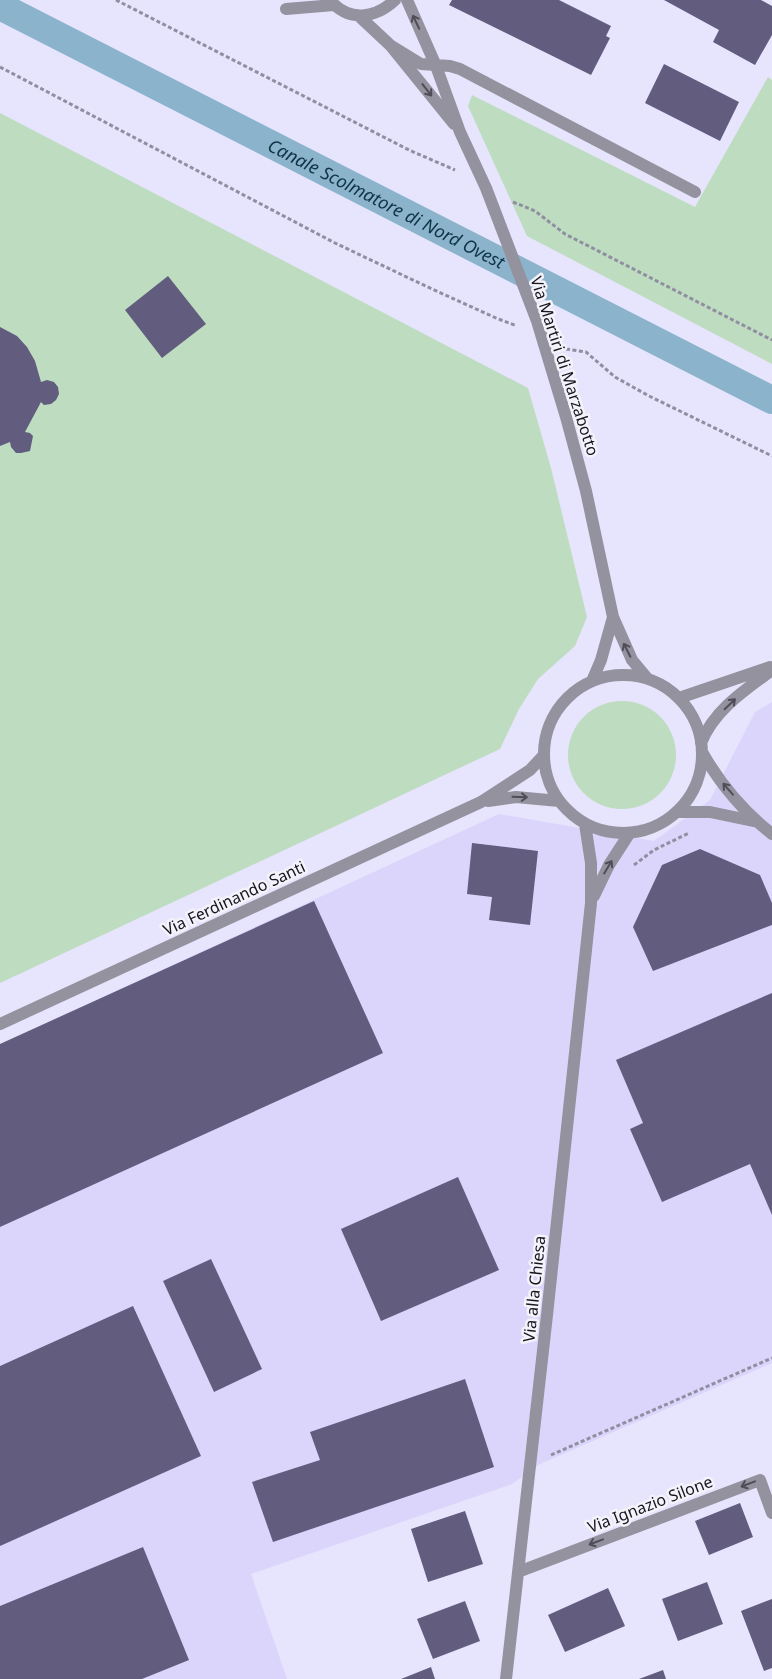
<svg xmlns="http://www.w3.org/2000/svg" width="772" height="1679" viewBox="0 0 772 1679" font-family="'Noto Sans',sans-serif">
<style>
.built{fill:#dbd5fb}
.green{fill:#bedcbf}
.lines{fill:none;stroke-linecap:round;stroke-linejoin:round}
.canal{stroke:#8bb4cc;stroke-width:28}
.building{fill:#625c7f}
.path{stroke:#908ea1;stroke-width:3;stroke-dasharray:4 2.5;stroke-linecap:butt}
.minor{stroke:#95929f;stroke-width:12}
.oneway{stroke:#504d59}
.labels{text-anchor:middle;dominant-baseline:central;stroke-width:5;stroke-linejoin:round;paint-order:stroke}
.street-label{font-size:16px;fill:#171520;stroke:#f4f3fa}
.water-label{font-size:18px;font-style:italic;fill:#103346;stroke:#f4f3fa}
</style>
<rect width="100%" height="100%" fill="#e7e4fd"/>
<!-- built -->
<path class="built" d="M772 702V1363L540 1464 512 1484 251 1574 287 1679H0V1045L499 814 654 841 710 800 755 712Z"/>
<!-- green -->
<path class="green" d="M768 77 772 80V364L527 236 468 106 472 95 695 207Z
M0 113 528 388 551 468 587 617 575 646 538 679 519 709 500 749 0 983Z
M568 755a54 54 0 1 1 108 0a54 54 0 1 1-108 0Z"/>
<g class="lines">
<!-- canal -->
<path class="canal" id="s1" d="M0 6 772 400"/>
</g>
<!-- building -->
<path class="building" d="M452 0H559L611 26 606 36 610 38 591 75 449 5Z
M664 0H761L772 6V35L755 65 713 42 719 30Z
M664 64 739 102 720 141 645 103Z
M168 276 206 324 162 358 125 310Z
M0 327 17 336 27 347 35 361 41 382 47 380 54 382 58 387 59 394 56 400 51 404 44 405 41 402 25 432 30 433 33 436 30 451 21 453H16L11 447 10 442 0 446Z
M472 843 538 851 530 925 489 920 492 897 467 894Z
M700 849 760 875 772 903V925L653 971 633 927 662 865Z
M314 901 383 1053 0 1227V1044Z
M772 993V1215L750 1164 662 1202 630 1129 643 1123 616 1060Z
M458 1177 499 1270 381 1321 341 1229Z
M211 1259 262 1369 214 1392 163 1281Z
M133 1306 201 1456 0 1546V1366Z
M465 1379 494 1467 273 1542 252 1482 320 1460 310 1432Z
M740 1503 753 1537 709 1555 695 1521Z
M465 1511 483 1564 428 1582 411 1529Z
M143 1547 189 1660 142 1679H0V1606Z
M707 1582 723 1624 678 1641 662 1599Z
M608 1588 625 1626 565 1652 548 1615Z
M772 1599V1668L764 1671 741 1611Z
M465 1601 480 1641 433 1659 417 1619Z
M431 1667 435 1679H401Z
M663 1670 666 1679H639Z"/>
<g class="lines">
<!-- path -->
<path class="path" d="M116 0 409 150 455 170
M0 67 335 243 432 289 496 318 517 326
M513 202 535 211 565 234 772 340
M566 349 586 352 615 377 649 396 772 456
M634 865 654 850 689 833
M551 1455 772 1358"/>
<!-- minor -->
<path class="minor" d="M330 0C349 23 376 18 395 0
M407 0 436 66 460 132 486 188 537 321 566 417 586 491 613 617 632 660 647 678
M286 9 334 5
M359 16 390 45 454 124
M390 45 421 64 450 66 460 69 695 192
M544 754a79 79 0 1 1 158 0a79 79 0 1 1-158 0Z
M592 681 601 660 613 617
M679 698 770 667
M701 743C714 710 745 690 772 670
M702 752C719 782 744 812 772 834
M488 801 516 797 559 801
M678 812H710L758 822
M594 896 609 865 629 834
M0 1024 481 802 530 770 543 756
M518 1572 760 1480 772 1513
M506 1679 547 1315 591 903V863L585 824"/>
</g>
<!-- one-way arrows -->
<defs><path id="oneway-shaft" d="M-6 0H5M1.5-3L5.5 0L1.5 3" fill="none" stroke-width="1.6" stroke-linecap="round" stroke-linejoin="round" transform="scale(1.25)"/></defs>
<g class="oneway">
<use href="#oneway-shaft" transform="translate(416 22) rotate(-115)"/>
<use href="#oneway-shaft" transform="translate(427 90) rotate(52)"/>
<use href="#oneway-shaft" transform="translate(627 650) rotate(-117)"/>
<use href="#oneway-shaft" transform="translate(730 704) rotate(-44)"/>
<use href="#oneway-shaft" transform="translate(728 789) rotate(-131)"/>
<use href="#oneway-shaft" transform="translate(520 797) rotate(2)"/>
<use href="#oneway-shaft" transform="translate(608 867) rotate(-59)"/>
<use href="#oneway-shaft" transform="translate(748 1484) rotate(159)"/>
<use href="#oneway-shaft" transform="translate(596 1542) rotate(159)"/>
</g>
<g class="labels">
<!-- street labels -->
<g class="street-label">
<text transform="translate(565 366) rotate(72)">Via Martiri di Marzabotto</text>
<text transform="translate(234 898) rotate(-25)">Via Ferdinando Santi</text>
<text transform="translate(534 1289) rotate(-84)">Via alla Chiesa</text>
<text transform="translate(650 1504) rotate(-21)">Via Ignazio Silone</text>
</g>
<!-- water labels -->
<g class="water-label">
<text stroke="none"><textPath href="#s1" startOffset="434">Canale Scolmatore di Nord Ovest</textPath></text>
</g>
</g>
</svg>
